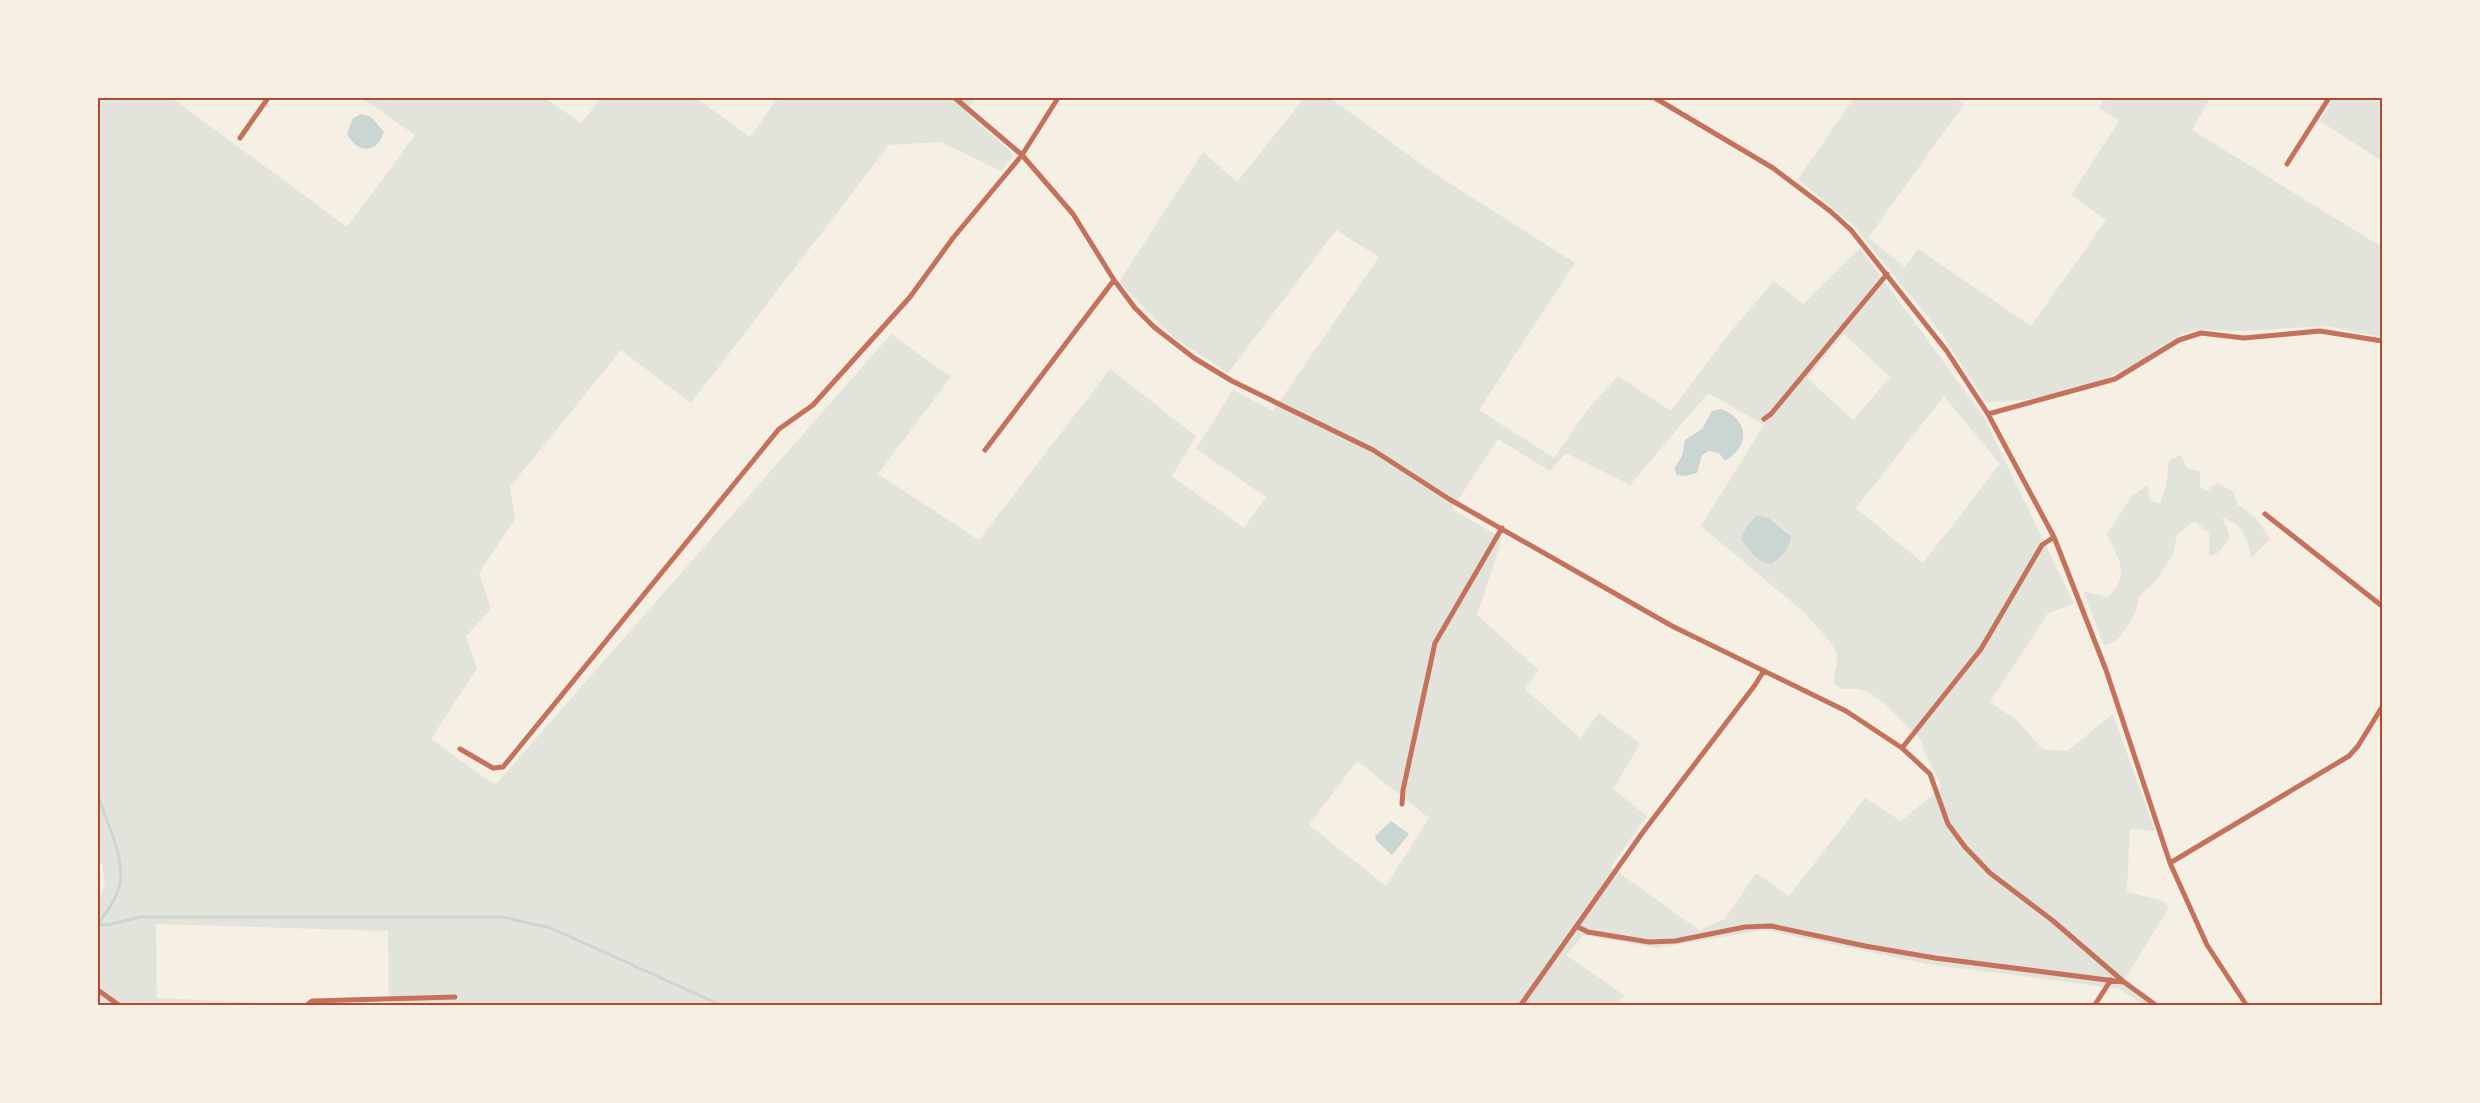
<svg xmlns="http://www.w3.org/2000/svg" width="2480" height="1103" viewBox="0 0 2480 1103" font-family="'Nunito Sans',sans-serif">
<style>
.green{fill:#e2e4dc;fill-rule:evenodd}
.water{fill:#c9d6d2}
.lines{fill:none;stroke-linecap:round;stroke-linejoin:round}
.stream{stroke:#c9d6d2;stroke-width:3}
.minor{stroke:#c5725c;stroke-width:5}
.neatline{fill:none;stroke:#b5482f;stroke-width:2}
</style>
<rect width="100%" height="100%" fill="#f6efe4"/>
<!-- green -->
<path class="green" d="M98 98H172L347 227 415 135 362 98H545L581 123 601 98H696L750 137 778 98H976L966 112 1014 155 1001 171 941 142 889 145 691 403 621 350 510 487 515 519 479 573 491 609 466 636 477 668 431 739 495 785 891 334 951 377 878 474 979 540 1110 369 1196 436 1172 476 1244 528 1266 497 1196 449 1233 390 1273 411 1379 257 1336 230 1228 373 1173 337 1119 282 1203 152 1237 182 1304 98H1330L1435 174 1575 263 1479 410 1554 458 1588 409 1618 376 1671 411 1732 330 1774 281 1803 304 1860 248 1984 417 2074 604 2048 613 1990 702 2018 721 2042 749 2067 751 2113 714 2155 831 2130 829 2127 892 2164 901 2169 908 2124 980 2162 1006 2142 1005 2120 989 1927 964 1764 930 1657 948 1583 935 1566 955 1624 995 1617 1005 389 1006 388 931 156 924 157 998 306 1005 98 1006V897L105 887 102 864 98 863ZM1844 334 1890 377 1853 420 1807 378ZM1708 393 1764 425 1701 526 1806 614C1814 626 1836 643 1837 657 1838 667 1832 672 1835 685L1843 689H1857L1870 693 1884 703 1921 740 1924 752 1942 787 1901 821 1865 798 1789 896 1756 873 1725 919 1699 930 1611 867 1647 816 1613 789 1640 744 1599 713 1580 738 1525 689 1539 670 1477 615 1502 538 1452 509 1498 439 1550 471 1566 453 1630 485ZM1944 396 2000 464 1923 563 1856 508ZM1756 515 1769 518 1788 532 1765 563 1749 551 1741 539 1745 529ZM1357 761 1429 818 1386 886 1309 825Z
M1854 98H1955L1964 104 1868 238 1905 267 1918 249 2031 326 2106 220 2071 195 2119 121 2099 107 2106 98H2210L2192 130 2382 247V337L2325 326 2245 331 2195 330 2183 334C2161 347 2139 363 2115 374 2079 392 2026 403 1986 402L1941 333 1852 224 1798 179Z
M2334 98H2382V161L2320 121Z
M2181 455 2187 468 2200 472V487L2207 491 2217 483 2233 491 2238 505 2255 517 2270 539 2251 558C2248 539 2243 523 2222 518L2228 531 2229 539 2218 553 2209 556V533L2194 521 2177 535 2173 554 2157 580 2139 596 2135 614 2120 637 2114 642 2104 645 2083 591 2108 597C2131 573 2119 561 2107 534L2132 496 2148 485 2150 501 2160 504 2166 485 2169 460Z"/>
<!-- water -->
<path class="water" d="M361 114 371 117 384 132C377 155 357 153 347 134L353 118Z
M1721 409C1749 420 1751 445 1725 461L1719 453 1709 451 1702 455 1697 473 1686 476 1677 475 1674 469 1682 456 1685 440 1702 429 1712 411Z
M1756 515 1769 518 1791 536C1790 549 1782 557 1771 564 1758 563 1748 550 1741 539L1745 529Z
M1391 821 1409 834 1392 855 1376 840 1375 836Z"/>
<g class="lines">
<!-- stream -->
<path class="stream" d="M98 796C106 820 125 858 120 883 117 899 107 911 98 924
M98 924 108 925 140 917H502L551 928 723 1006"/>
<!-- minor -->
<path class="minor" d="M955 98 1022 155 1073 214 1114 280 1135 308 1154 327 1194 358 1232 381 1373 450 1449 499 1672 626 1846 711 1902 748 1930 774 1948 824 1965 847 1990 873 2052 920 2124 982 2157 1006
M1655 98 1773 168 1830 211 1851 230 1946 350 1988 414 2054 537 2106 670 2170 863 2207 945 2247 1006
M240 138 268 98
M2287 164 2329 98
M1988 414 2115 379 2179 340 2201 333 2244 338 2320 331 2382 341
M1764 419 1771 414 1887 274
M985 450 1114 280
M2265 514 2382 606
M1902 748 1981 649 2042 545 2054 537
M460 749 493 768 503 767 779 429 813 405 910 297 953 238 1022 155 1058 98
M1402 804 1403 790 1435 643 1502 528
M2170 863 2349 756 2358 746 2382 707
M1578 927 1588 932 1649 942 1675 941 1745 927 1771 926 1865 946 1935 958 2123 982
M98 990 120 1006
M306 1006 312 1001 455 997
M1520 1006 1643 832 1755 685 1763 672
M2094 1006 2111 980"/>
</g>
<!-- border -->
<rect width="2480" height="1103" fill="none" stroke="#f6efe4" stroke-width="198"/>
<rect x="99" y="99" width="2282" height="905" class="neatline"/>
</svg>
